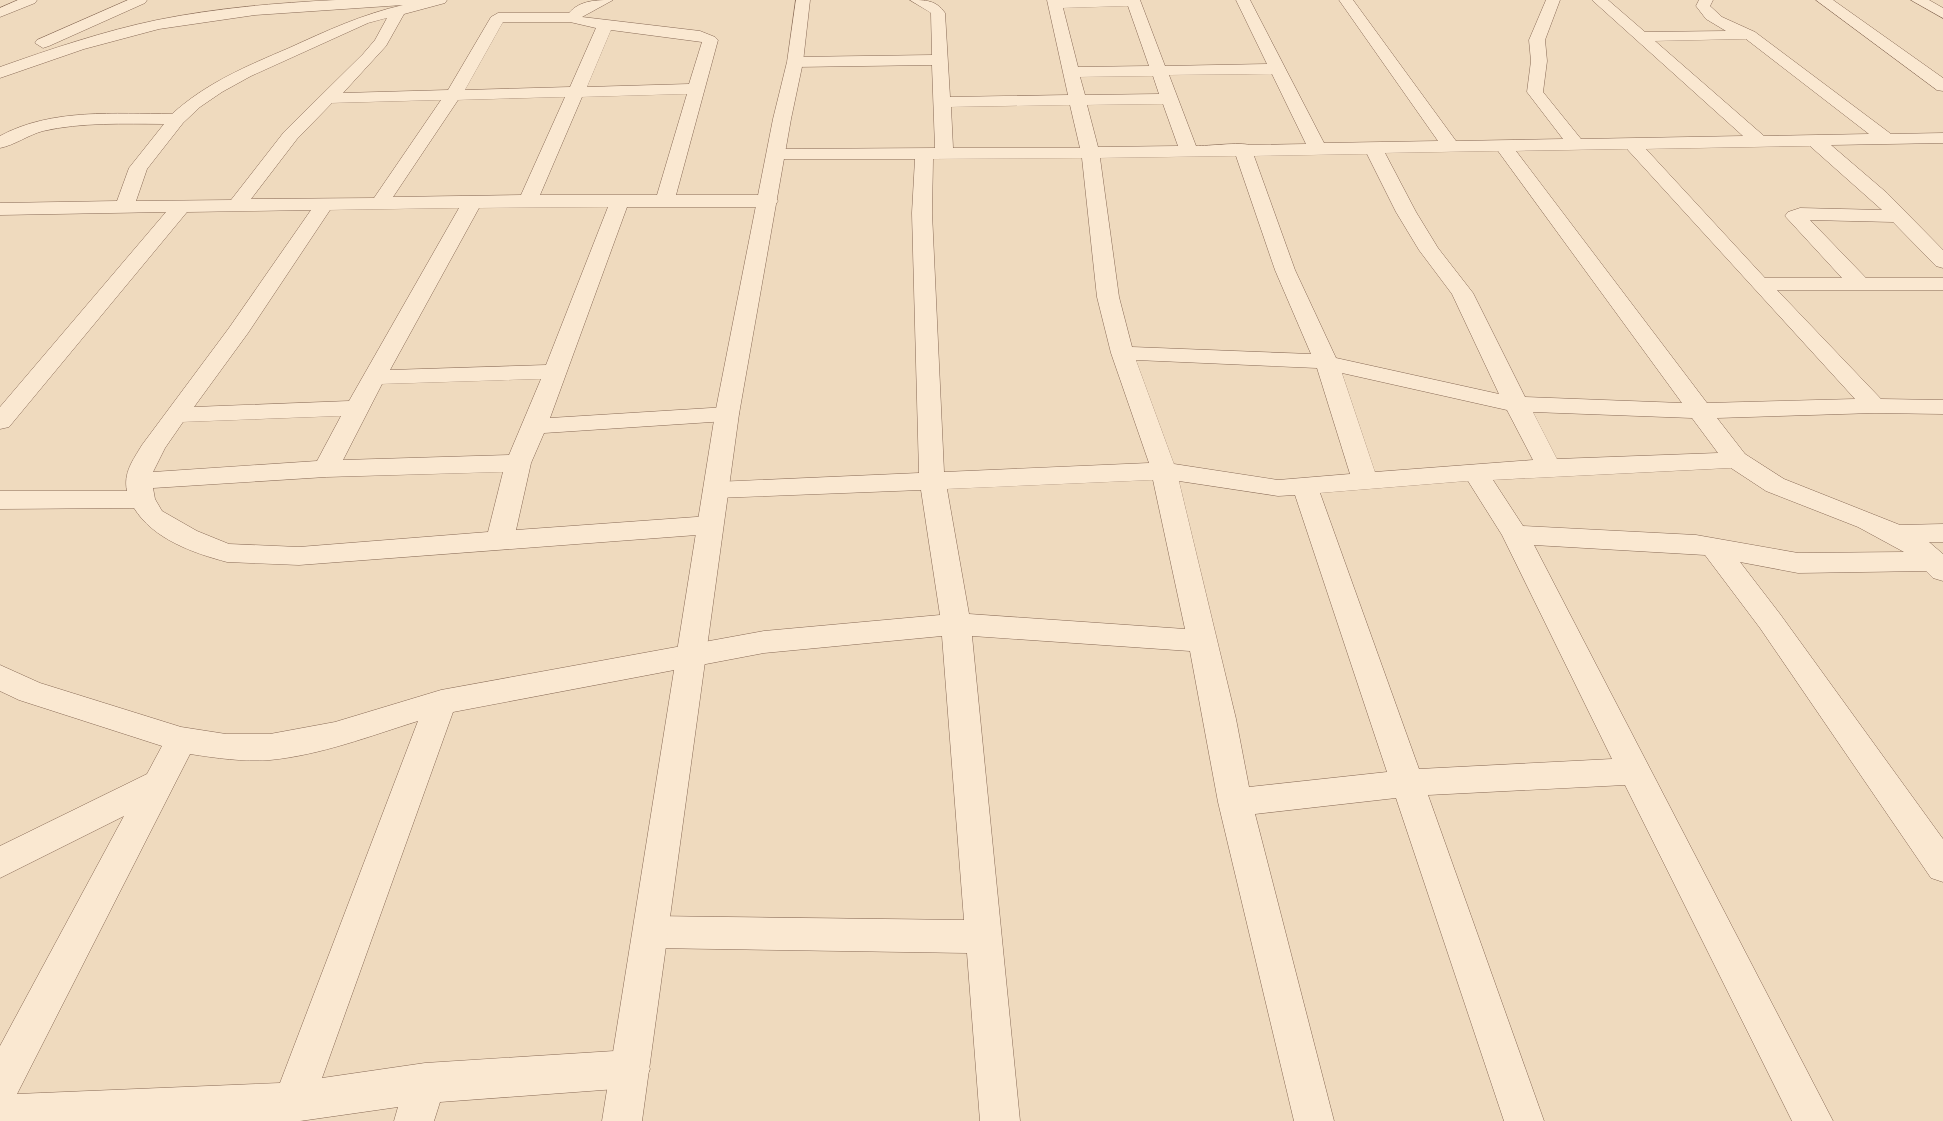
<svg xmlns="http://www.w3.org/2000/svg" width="1943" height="1121" viewBox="0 0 1943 1121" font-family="Bitter,serif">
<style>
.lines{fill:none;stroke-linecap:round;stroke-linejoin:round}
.minor-casing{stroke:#886a56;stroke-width:1}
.tertiary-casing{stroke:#886a56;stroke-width:1}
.minor{fill:#fae8d1;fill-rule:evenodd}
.tertiary{fill:#fae8d1;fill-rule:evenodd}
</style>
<rect width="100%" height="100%" fill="#efdabe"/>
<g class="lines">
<!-- minor casing -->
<g class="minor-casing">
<path id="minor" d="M18 0H37L35 3 0 17V8Z
M128 0H147L145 3 49 46 43 48 35 43 37 40Z
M336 0H447L445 3 404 14 386 46 343 93 448 90 491 17 498 13H569C580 0 597 0 613 0L582 17 700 31 715 37 718 40 676 195H768L775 197 778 201 775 205 768 207H627L550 418 727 407 736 409 739 414 736 419 727 421 544 433 531 463 516 530 710 516 719 519 723 525 719 531 710 534 299 565 227 562C193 553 153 539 134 508L0 509V491H127C123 473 133 460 142 445L229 328 311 210 187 212 9 427 0 429V407L166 212 0 215V203L117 201 129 168 164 124C124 124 82 122 43 131 28 135 15 145 0 148V136C51 108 116 114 172 114 206 83 247 66 289 48 326 31 363 14 403 5L255 15 159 29 84 49 0 78V67C51 49 104 31 157 20 216 8 276 3 336 0ZM387 18 375 40 363 54 284 132 231 200 136 201 147 169 183 123 200 107 222 92 251 76 368 23ZM503 22H570L596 28 570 87 465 90ZM611 30 702 42 689 84 587 87ZM687 94 657 195H540L582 97ZM565 97 521 195 393 197 458 100ZM441 100 374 198 251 199 297 139 332 103ZM608 207 546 365 390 370 479 208ZM459 208 349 401 194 407 248 333 330 210ZM541 379 509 455 343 460 382 384ZM341 416 317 461 153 472 165 448 183 422ZM503 472 488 532 299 547 229 544 197 531 162 511 155 499 153 488 326 477Z
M910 0C926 0 936 0 945 13L950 97 1068 95 1047 0H1140L1165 66 1267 64 1236 0H1250L1324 143 1438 141 1339 0H1353L1456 141 1563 139 1527 92 1531 61 1529 40 1546 0H1560L1545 40 1547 61 1543 92 1581 139 1743 136 1592 0H1608L1645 32 1726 31 1706 19 1696 6 1699 0H1713L1710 6 1722 17 1755 32 1891 134 1943 133V143L1831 145 1887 193 1943 250V268L1936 266 1893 222 1810 220 1866 278H1943V290H1777L1881 399 1943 400V414L1874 413 1717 418 1745 454 1784 479 1900 525 1943 524V542H1929L1943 554V581L1933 578 1926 571 1798 573 1740 562 1780 614 1943 839V882L1931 878 1760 628 1705 555 1534 545 1833 1121H1792L1625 785 1428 795 1544 1121H1504L1396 798 1255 814 1334 1121H1294L1218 802 1190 651 972 636 1020 1121H980L967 953 651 948 638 944 633 932 638 920 651 916 964 920 942 636 764 653 453 712 322 1078 425 1063 630 1050 644 1055 650 1069 644 1083 630 1088 440 1102 434 1121H394L398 1107 300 1121H0V1046L124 816 0 878V846L147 774 162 746 19 700 0 691V665L40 683 181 727 226 734H270L335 722 441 690 764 631 940 615 921 490 716 498 707 496 703 490 707 484 716 482 919 473 912 213 915 159H777L771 158 768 154 771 150 777 149 935 148 932 65 795 67 787 62 795 57 932 55 931 13ZM1128 6 1149 66 1078 67 1063 8ZM1746 39 1869 134 1764 136 1655 41ZM1272 74 1306 144 1249 145C1241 142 1208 146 1196 146L1169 75ZM1153 76 1159 94 1085 95 1080 77ZM1163 104 1178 146 1098 147 1087 105ZM1070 105 1080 148H953L951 107ZM1810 146 1882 210 1800 208 1788 212 1785 216 1842 278H1765L1646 149ZM1627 149 1855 399 1707 403 1516 151ZM1498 151 1682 403 1525 397 1473 293 1438 248 1416 212 1385 153ZM1367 154 1396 212 1419 250 1452 294 1499 394 1336 358 1295 270 1254 156ZM1236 156 1275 270 1311 354 1132 347 1119 297 1100 158ZM1082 158 1097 297 1111 353 1149 463 944 472 932 213 933 159ZM1136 360 1317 368 1350 474 1278 480 1174 464ZM1342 373 1507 410 1533 460 1375 472ZM1533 412 1692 418 1718 453 1557 459ZM1731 468 1766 491 1858 527 1904 552 1798 553 1696 535 1523 526 1493 480ZM1153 480 1185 629 969 614 947 489ZM1179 481 1278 496 1295 495 1387 772 1249 787 1236 719ZM1468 481 1502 535 1612 759 1419 769 1320 493ZM418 721 280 1083 17 1094 190 754C216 758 243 762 270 760 321 755 370 736 418 721Z
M1816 0H1833L1943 78V91L1937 90Z
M1911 0H1929L1943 8V18Z"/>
</g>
<!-- tertiary casing -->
<g class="tertiary-casing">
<path id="tertiary" d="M796 0H810L803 62 791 119 739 414 642 1121H602L715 414 773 119 787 62Z"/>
</g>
<!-- minor -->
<use href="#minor" class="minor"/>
<!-- tertiary -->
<use href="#tertiary" class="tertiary"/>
</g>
</svg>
